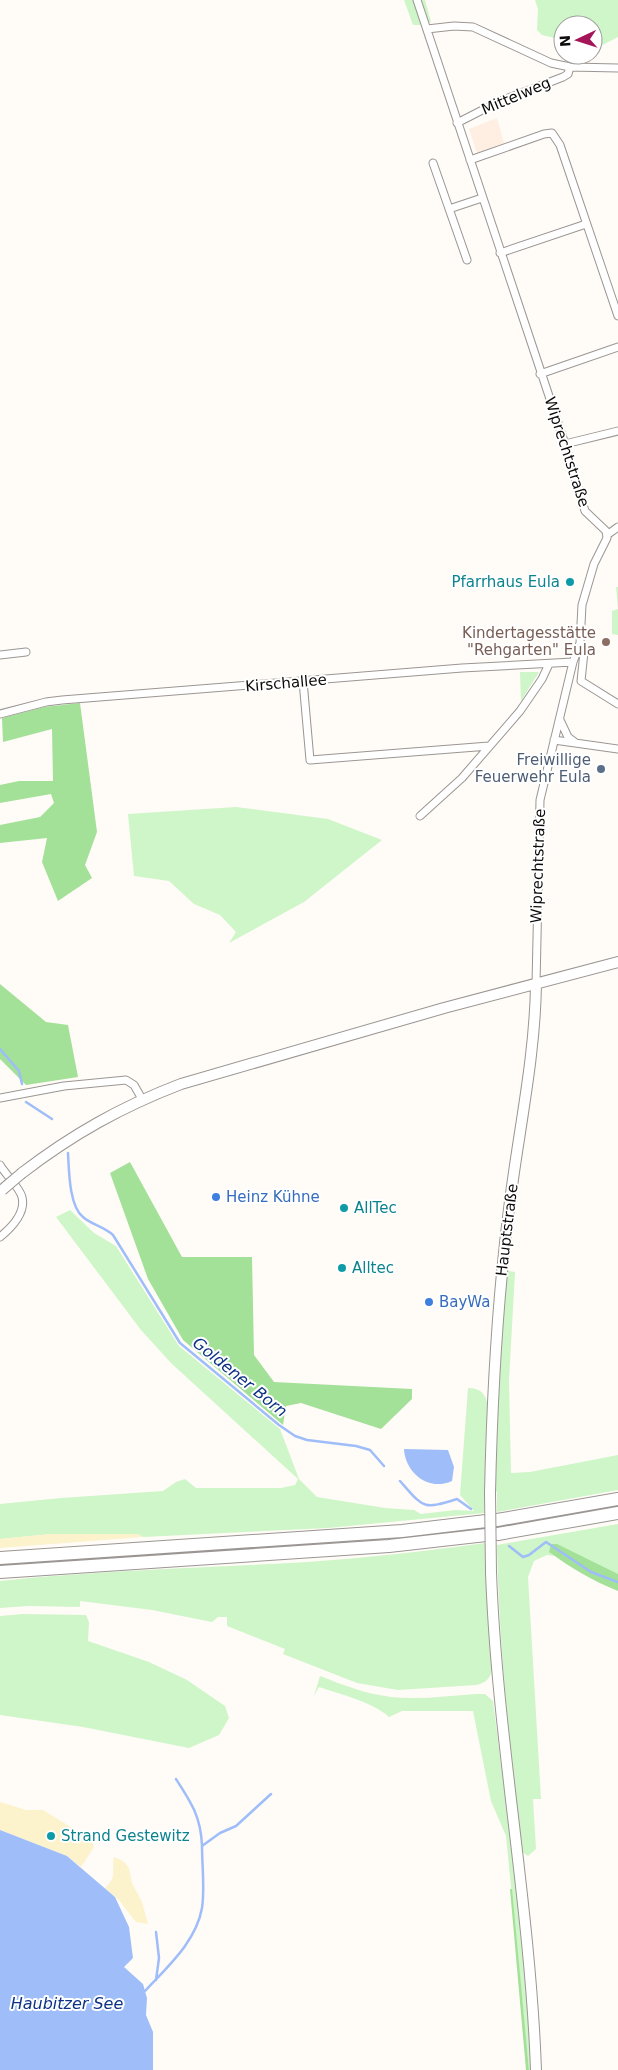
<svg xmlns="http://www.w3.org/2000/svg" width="618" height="2070" viewBox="0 0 618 2070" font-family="'DejaVu Sans',sans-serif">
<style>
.industrial{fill:#feefe2}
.green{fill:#cff6c8}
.forest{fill:#a3e098}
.sand{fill:#fcf2cc}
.water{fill:#9ebdf9}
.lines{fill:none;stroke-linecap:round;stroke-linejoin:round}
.stream{stroke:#9ebdf9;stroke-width:2.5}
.street-casing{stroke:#9b9693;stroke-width:9}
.secondary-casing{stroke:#9b9693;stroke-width:12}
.highway-casing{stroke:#9b9693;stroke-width:14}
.street{stroke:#fff;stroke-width:7}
.secondary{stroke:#fff;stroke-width:10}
.highway{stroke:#fff;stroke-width:12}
.secondary-bridge-casing{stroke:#9b9693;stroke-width:12;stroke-linecap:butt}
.secondary-bridge{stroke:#fff;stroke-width:10}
.culture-dot{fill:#0f9aa8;stroke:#fff;stroke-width:2}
.education-dot{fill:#8d6e63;stroke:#fff;stroke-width:2}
.service-dot{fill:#5c6f8a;stroke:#fff;stroke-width:2}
.shop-dot{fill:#3f7fe0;stroke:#fff;stroke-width:2}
.labels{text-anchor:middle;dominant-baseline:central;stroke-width:4;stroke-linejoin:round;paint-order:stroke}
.street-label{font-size:15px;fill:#0d0b0a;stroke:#fff}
.culture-label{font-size:15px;fill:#0d838f;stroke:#fff;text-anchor:start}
.education-label{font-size:15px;fill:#785e54;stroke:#fff;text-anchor:end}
.service-label{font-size:15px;fill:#4e5e75;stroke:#fff;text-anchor:end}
.shop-label{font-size:15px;fill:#366cbe;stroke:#fff;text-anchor:start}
.water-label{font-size:16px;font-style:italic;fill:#0d3285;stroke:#fff}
</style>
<rect width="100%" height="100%" fill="#fffbf7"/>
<!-- industrial -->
<path class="industrial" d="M497 118 504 143 477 153 469 129Z"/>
<!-- green -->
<path class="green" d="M404 0H425L431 22 419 25H413Z
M535 0H618V37L593 50V25H563V40L542 35 537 30 538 9Z
M616 587H618V635L612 634V611L618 609Z
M520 672H539L521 701Z
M236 807 328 819 382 840 304 902 229 943 236 932 220 915 194 904 169 881 134 876 128 814Z
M70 1210 94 1233 116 1246 179 1346 280 1429 299 1479 317 1497 385 1508 414 1510 421 1514 455 1510 474 1511 460 1495 468 1388C481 1388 486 1394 488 1407L484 1513 328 1528 143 1537 138 1534H51L0 1539V1504L61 1498 163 1491 176 1482 185 1479 196 1488H281L295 1485 298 1479 171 1363 141 1330 56 1217Z
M508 1271 515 1272 509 1380 511 1473 530 1472 618 1455V1490L497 1512V1492L495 1491 498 1385 506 1274Z
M618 1524V1574L549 1552 555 1556 547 1555 534 1561 528 1577 541 1799H533L536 1849 528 1856 521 1851C510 1749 499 1648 497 1545Z
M485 1543 492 1671C489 1680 485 1683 476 1685L398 1690 357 1683 283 1654 285 1649 227 1626V1617H218L212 1622 152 1610 80 1601V1607L28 1606 0 1608V1581C102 1570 205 1568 307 1562 367 1558 426 1551 485 1543Z
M23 1614 86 1615 89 1622 88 1641 149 1662 187 1680 225 1706 229 1718 219 1735 189 1748 83 1727 0 1715V1616Z
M320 1676C343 1685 366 1694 391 1697 419 1700 448 1696 476 1694H485L493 1701 519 1905 532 2070H529L506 1836 491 1801 473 1711H402L389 1717C373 1702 339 1694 319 1687L314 1696Z"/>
<!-- forest -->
<path class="forest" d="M80 703 97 832 85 865 92 878 58 901 42 862 47 838 0 843V825L40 817 54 803 51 794 0 803V785L19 781H53L52 729 3 742 2 718 44 707Z
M0 984 46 1022 68 1025 78 1077 26 1085 0 1059Z
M130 1162 182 1257H252L254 1355 274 1382 412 1389V1399L381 1429 301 1403 286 1406 283 1425 183 1340 148 1279 110 1173Z
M551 1544H557L618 1574V1591C593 1581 571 1568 549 1552Z
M510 1889H512L529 2070H526Z"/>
<!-- sand -->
<path class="sand" d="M51 1534H138L143 1537 0 1548V1539Z
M0 1802 26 1810H43L82 1834 92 1841 94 1847 81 1867 67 1856 0 1830Z
M114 1857 123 1861 129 1868 132 1883 142 1902 148 1924 136 1922 119 1900 105 1888C118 1876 111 1872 114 1857Z"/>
<!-- water -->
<path class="water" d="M404 1449 448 1450 454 1467 452 1481C428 1492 405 1472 404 1449Z
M0 1830 67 1856 115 1897 129 1927 133 1958 124 1967 143 1984 147 1998 146 2015 153 2032V2070H0Z"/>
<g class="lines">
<!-- stream -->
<path class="stream" d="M0 1049 19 1071 22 1084
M26 1102 52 1119
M68 1153C69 1170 69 1206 83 1217 92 1225 103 1226 113 1235L180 1343 279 1425 295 1436 307 1440 356 1446 370 1450 384 1466
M400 1481C424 1508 422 1510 457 1499L471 1509
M509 1546 523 1557 529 1555 546 1542 591 1572 618 1582
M176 1779C191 1802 201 1817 202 1846
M156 1980 159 1958 156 1932
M145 1991C167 1967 196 1942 202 1908 205 1889 202 1866 202 1846L220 1833 236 1826 271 1794"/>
<!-- street casing -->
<g class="street-casing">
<path id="street" d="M417 0 565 444 585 511 606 531 607 538 594 564 582 605 580 643 573 662 540 800 536 984
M427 29 454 26 473 27 551 63 570 67 618 68
M457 123 498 102 563 77 568 74 570 67
M470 160 544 134 552 133 560 145 618 316
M433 163 467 260
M449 209 482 198
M500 253 586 224
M540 374 618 347
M565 444 618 431
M607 535 618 527
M578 651 584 652 581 681 618 704
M0 655 26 652
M303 681 310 760 489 746
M0 714 46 702 62 700 462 668 573 662
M560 720 568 737 576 743
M554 740 618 749
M420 816 462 778 520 711 542 679 549 664
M0 1098 64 1086 126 1080 134 1085 142 1099
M0 1165C5 1174 20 1188 22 1197 26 1213 11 1228 0 1237"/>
</g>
<!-- secondary casing -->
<g class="secondary-casing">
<path id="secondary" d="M22 1173C73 1134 121 1107 181 1084L444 1008 618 962
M490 1493C492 1398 497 1304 509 1209 518 1134 535 1059 536 984
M491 1572C497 1739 530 1903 536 2070"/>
</g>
<!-- highway casing -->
<g class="highway-casing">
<path id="highway" d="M497 1520 618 1499
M498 1534 618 1513
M0 1558 402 1531 486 1521
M0 1572 389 1546 486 1535"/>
</g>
<!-- street -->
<use href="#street" class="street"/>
<!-- secondary -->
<use href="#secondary" class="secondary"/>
<!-- highway -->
<use href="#highway" class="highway"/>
<!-- secondary-bridge casing -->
<g class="secondary-bridge-casing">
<path id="secondary-bridge" d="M2 1190 22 1173
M490 1493 491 1572"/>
</g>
<!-- secondary-bridge -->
<use href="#secondary-bridge" class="secondary-bridge"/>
</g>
<!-- markers -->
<g class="culture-dot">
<circle cx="570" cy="582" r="5"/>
<circle cx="344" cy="1208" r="5"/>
<circle cx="342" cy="1268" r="5"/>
<circle cx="51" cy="1836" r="5"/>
</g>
<circle class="education-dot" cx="606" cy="642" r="5"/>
<circle class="service-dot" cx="601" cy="769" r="5"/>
<g class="shop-dot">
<circle cx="216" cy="1197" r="5"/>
<circle cx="429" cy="1302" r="5"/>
</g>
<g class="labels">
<!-- street labels -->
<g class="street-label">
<text transform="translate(516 96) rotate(-23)">Mittelweg</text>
<text transform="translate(567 452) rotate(72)">Wiprechtstraße</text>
<text transform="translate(286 683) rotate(-5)">Kirschallee</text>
<text transform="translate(538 866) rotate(-88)">Wiprechtstraße</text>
<text transform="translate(507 1230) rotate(-83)">Hauptstraße</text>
</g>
<!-- culture labels -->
<g class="culture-label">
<text x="560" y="582" text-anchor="end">Pfarrhaus Eula</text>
<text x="354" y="1208">AllTec</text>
<text x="352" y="1268">Alltec</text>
<text x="61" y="1836">Strand Gestewitz</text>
</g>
<!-- education labels -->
<g class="education-label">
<text x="596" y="633">Kindertagesstätte<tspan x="596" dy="17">"Rehgarten" Eula</tspan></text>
</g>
<!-- service labels -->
<g class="service-label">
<text x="591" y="760">Freiwillige<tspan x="591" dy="17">Feuerwehr Eula</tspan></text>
</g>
<!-- shop labels -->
<g class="shop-label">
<text x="226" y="1197">Heinz Kühne</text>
<text x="439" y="1302">BayWa</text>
</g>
<!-- water labels -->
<g class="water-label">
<text transform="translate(240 1377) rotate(39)">Goldener Born</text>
<text x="67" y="2003">Haubitzer See</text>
</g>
</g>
<!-- north arrow -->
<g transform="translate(578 40) rotate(266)"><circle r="24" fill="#ffffff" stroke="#9e9d9d"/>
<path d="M0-4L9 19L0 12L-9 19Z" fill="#a51658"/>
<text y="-8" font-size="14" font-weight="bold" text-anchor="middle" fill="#0d0b0a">N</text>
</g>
</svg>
